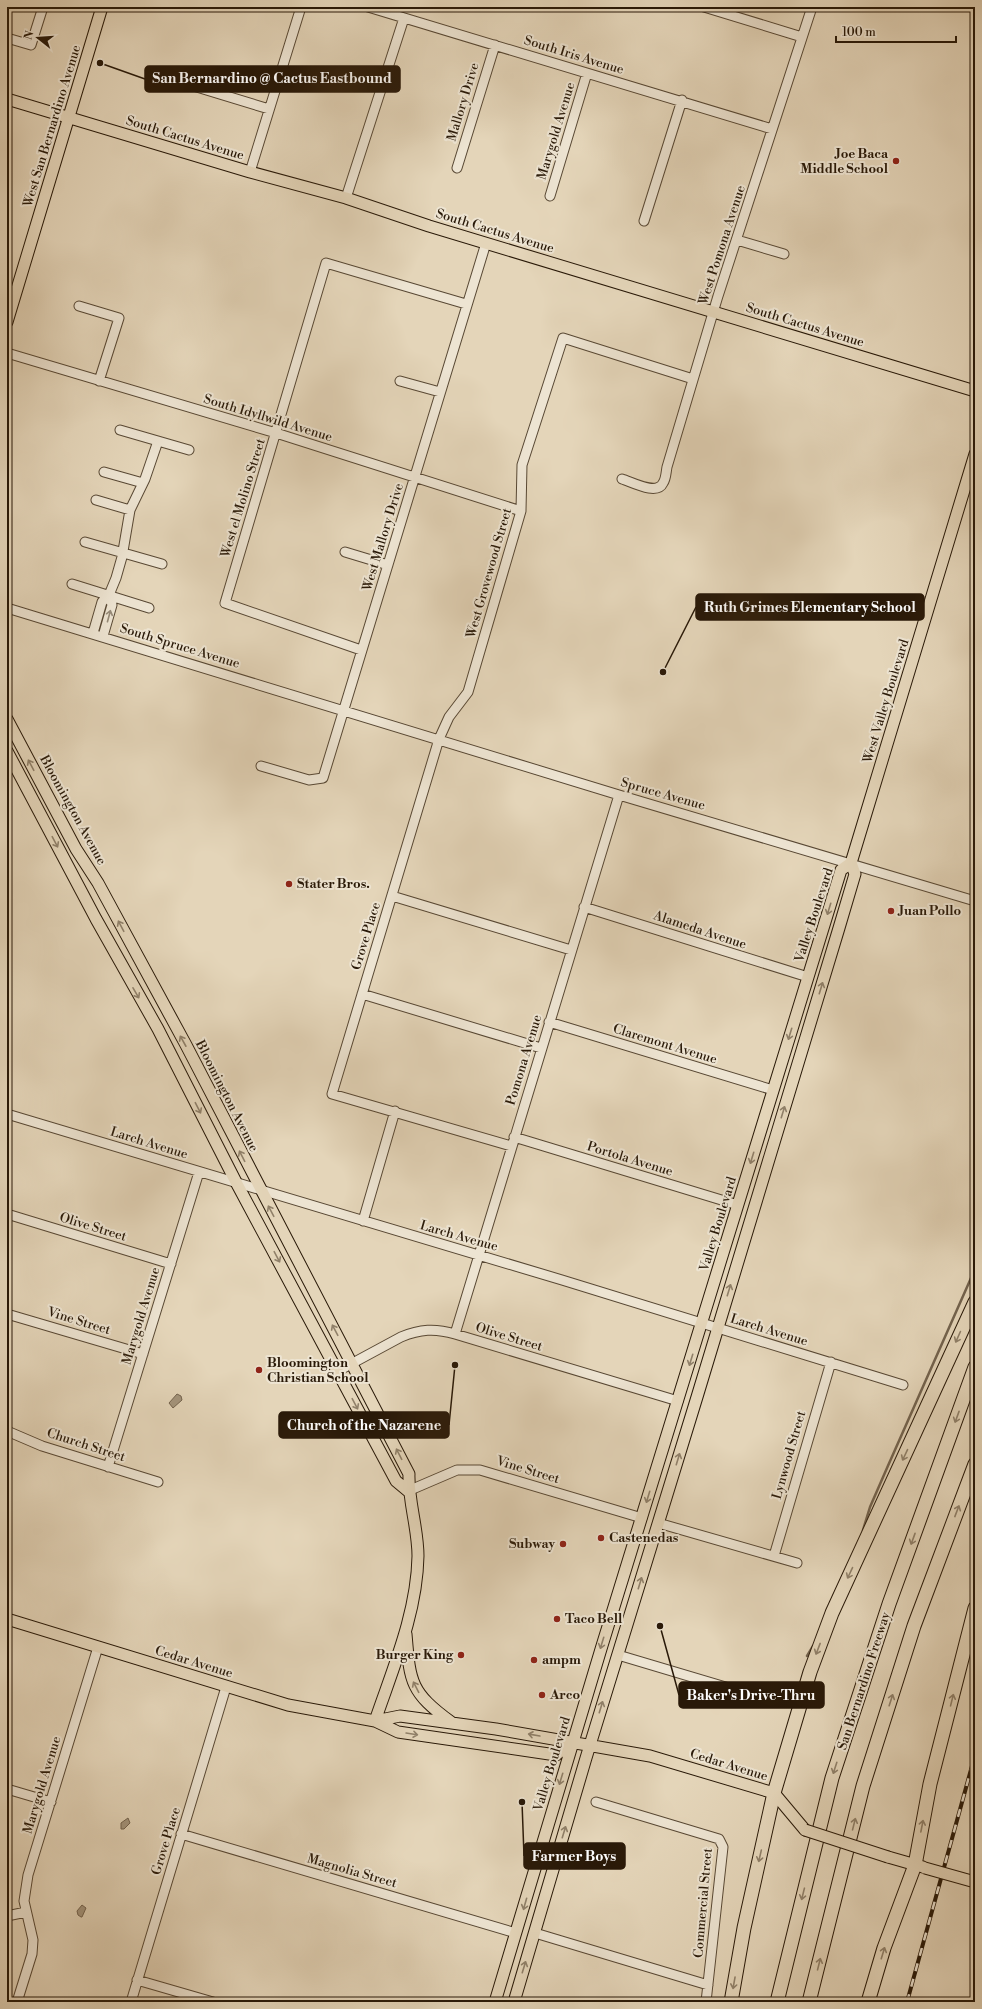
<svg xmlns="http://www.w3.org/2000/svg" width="982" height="2009" viewBox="0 0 982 2009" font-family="'Libre Bodoni',serif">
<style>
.water{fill:#a4957d;stroke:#73634e}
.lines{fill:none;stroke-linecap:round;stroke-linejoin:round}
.stream{stroke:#73634e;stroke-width:2.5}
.minor-casing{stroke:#584834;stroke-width:11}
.major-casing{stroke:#291908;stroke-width:13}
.highway-casing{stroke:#291908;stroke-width:15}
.minor{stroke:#ede4d2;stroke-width:9}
.major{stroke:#e4d5b9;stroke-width:11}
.highway{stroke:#e4d5b9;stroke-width:13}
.rail-casing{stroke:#291908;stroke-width:4}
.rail{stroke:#ede4d2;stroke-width:2.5;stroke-dasharray:8;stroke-linecap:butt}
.major-bridge-casing{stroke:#291908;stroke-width:13;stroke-linecap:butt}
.major-bridge{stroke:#e4d5b9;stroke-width:11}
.oneway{stroke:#958977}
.oneway2{stroke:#908069}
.poi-dot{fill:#8f2418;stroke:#ede4d2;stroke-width:1.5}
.labels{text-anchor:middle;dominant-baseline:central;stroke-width:4;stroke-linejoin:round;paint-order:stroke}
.street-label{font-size:13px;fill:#291908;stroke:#ede4d2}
.poi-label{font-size:13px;font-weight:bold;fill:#291908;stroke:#ede4d2;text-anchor:start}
.leader{fill:none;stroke:#291908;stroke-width:1.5}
.callout-dot{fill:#291908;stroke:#ede4d2;stroke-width:1.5}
.callout{fill:#291908;stroke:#291908;stroke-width:1.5}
.callout-label{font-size:14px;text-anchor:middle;font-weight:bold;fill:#fff}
</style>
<rect width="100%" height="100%" fill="#e4d5b9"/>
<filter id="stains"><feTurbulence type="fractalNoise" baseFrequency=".005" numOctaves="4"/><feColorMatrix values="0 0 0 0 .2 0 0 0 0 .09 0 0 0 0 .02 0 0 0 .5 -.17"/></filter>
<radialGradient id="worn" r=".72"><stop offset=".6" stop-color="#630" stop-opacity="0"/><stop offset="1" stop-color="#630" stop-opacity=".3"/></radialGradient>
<!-- water -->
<path class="water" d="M177 1394 181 1396 182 1400 173 1408 169 1403Z
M128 1818 130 1823 124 1829H121V1823Z
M82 1905 86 1908 82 1917H81L78 1915 77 1911Z"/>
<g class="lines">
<!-- stream -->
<path class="stream" d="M863 1530 870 1507 887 1468 975 1269
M807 1656 813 1646"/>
<!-- minor casing -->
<g class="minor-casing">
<path id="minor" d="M368 7 772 129
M704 7 802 37
M7 38 31 45 43 7
M154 74 269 109
M457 168 495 45
M250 172 301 7
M550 196 587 73
M346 198 404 18
M644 221 682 100
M737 240 784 254
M79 306 119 318 99 381
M7 353 276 433 521 511
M400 381 440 392
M120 430 189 450
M104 472 143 483
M622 479C632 482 657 496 663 483 666 479 666 472 667 467L718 296 812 7
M96 500 130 510
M85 542 162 564
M345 552 388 565
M72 584 149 608
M7 608 619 795 975 901
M93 633 102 602 109 595 116 578 122 557 130 510 145 479 158 441
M103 636 112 605 109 595
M361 650 225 603 326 263 466 304
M261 766 309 780 323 778 486 243
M392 896 571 950
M584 907 808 977
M362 994 541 1048
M549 1022 773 1090
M7 1114 562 1280 903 1385
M514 1137 738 1205
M511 1146 332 1094 439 739 449 717 468 692 521 511 522 465 563 338 693 379
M7 1214 171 1264
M363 1221 395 1111
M7 1314 143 1354
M455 1334 619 795
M338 1371 401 1337C420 1329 435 1328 455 1334L678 1401
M7 1431 42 1446 158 1482
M108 1467 199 1172
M408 1491 457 1470H480L642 1518
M658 1523 797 1563
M774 1556 831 1362
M618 1655 769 1700
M7 1789 51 1802
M596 1802 719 1839 723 1847 706 2002
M181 1834 516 1933
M7 1916 26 1912
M535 1933 708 1985
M137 1980 213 2002
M17 2002 32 1954 33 1940 24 1901 28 1875 98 1647
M131 2002 226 1687"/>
</g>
<!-- major casing -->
<g class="major-casing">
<path id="major" d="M7 99 250 172 346 198 429 226 975 391
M7 322 102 7
M7 719 76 849 98 883 186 1045 409 1474C408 1501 418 1528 418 1556 417 1613 393 1668 375 1721
M7 751 96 919 158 1029 237 1184 396 1481 408 1491
M851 863 975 454
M7 1619 288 1705 375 1721 398 1732 556 1755 573 1742
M406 1634C410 1682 410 1692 451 1722
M375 1721 400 1716 496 1729 650 1756 774 1793 805 1830
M888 1857 923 1867
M495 2002 601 1649 841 870 851 863
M514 2002 586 1758 697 1397 839 928 855 874 851 863"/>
</g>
<!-- highway casing -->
<g class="highway-casing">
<path id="highway" d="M731 2002 744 1928 774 1793 810 1672 832 1613 975 1302
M777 2002 832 1778 889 1604 975 1367
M809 2002 863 1786 914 1626 975 1464
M868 2002 884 1948 915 1865 930 1784 975 1608"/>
</g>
<!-- minor -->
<use href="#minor" class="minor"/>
<!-- major -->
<use href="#major" class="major"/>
<!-- highway -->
<use href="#highway" class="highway"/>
<!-- rail casing -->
<g class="rail-casing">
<path id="rail" d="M907 2002 975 1755"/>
</g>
<!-- rail -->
<use href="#rail" class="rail"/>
<!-- major-bridge casing -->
<g class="major-bridge-casing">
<path id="major-bridge" d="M805 1830 888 1857
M925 1868 975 1882"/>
</g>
<!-- major-bridge -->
<use href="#major-bridge" class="major-bridge"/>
</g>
<!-- one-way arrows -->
<defs><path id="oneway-shaft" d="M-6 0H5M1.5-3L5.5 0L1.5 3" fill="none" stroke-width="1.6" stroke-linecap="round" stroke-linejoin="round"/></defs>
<use class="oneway" href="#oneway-shaft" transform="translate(109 616) rotate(-75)"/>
<g class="oneway2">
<use href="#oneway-shaft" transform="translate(31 765) rotate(-118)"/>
<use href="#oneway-shaft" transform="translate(55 842) rotate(62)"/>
<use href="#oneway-shaft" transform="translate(829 909) rotate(107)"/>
<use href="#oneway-shaft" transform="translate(121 926) rotate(-118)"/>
<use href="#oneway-shaft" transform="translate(821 988) rotate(-73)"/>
<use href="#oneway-shaft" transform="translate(136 993) rotate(60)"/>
<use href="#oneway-shaft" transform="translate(790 1034) rotate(107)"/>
<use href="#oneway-shaft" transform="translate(183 1041) rotate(-119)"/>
<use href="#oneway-shaft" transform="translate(198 1108) rotate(63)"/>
<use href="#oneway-shaft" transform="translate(783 1112) rotate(-73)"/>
<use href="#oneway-shaft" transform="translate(242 1156) rotate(-117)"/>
<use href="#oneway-shaft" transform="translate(752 1158) rotate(107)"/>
<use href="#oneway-shaft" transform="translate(271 1211) rotate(-118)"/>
<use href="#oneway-shaft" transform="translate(277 1257) rotate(62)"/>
<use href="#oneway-shaft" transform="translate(729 1290) rotate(-73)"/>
<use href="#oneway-shaft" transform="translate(335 1330) rotate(-118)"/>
<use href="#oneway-shaft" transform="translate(958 1337) rotate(114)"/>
<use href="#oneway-shaft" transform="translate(691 1360) rotate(107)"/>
<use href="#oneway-shaft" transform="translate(355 1404) rotate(62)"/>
<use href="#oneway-shaft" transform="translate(957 1417) rotate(110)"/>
<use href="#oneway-shaft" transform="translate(399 1454) rotate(-117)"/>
<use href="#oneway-shaft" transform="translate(905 1455) rotate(115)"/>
<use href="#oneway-shaft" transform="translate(678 1459) rotate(-73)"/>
<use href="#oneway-shaft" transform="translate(648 1497) rotate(107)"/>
<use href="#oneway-shaft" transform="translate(957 1511) rotate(-69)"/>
<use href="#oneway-shaft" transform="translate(913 1539) rotate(110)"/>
<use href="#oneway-shaft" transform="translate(850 1573) rotate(115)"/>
<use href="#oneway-shaft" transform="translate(640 1583) rotate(-73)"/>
<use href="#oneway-shaft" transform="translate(602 1643) rotate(107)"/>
<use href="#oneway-shaft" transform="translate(818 1649) rotate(111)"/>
<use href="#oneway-shaft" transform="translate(416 1687) rotate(-117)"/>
<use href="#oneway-shaft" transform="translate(891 1700) rotate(-72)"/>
<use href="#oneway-shaft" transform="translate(952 1700) rotate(-76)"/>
<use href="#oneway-shaft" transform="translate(601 1707) rotate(-73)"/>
<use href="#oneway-shaft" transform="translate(412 1734) rotate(9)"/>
<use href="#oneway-shaft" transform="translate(534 1735) rotate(-170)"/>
<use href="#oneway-shaft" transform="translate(835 1768) rotate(108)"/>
<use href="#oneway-shaft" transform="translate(561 1779) rotate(107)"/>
<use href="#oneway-shaft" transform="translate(854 1824) rotate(-76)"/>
<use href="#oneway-shaft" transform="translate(922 1826) rotate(-79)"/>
<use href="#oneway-shaft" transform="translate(564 1832) rotate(-73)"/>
<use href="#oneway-shaft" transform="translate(760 1856) rotate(103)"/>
<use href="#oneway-shaft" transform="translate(803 1894) rotate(104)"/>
<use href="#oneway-shaft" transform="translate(525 1904) rotate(106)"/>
<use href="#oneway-shaft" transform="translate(883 1953) rotate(-73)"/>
<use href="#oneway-shaft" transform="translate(819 1964) rotate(-76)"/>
<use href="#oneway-shaft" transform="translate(524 1967) rotate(-73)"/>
<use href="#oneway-shaft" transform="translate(734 1983) rotate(100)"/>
</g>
<!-- markers -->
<g class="poi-dot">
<circle cx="896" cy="161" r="4"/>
<circle cx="289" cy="884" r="4"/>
<circle cx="891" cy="911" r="4"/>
<circle cx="259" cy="1370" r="4"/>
<circle cx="601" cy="1538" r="4"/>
<circle cx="563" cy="1544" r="4"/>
<circle cx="557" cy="1619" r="4"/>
<circle cx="461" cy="1655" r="4"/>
<circle cx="534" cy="1660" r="4"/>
<circle cx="542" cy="1695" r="4"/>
</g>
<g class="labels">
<!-- street labels -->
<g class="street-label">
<text transform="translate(574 55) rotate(17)">South Iris Avenue</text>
<text transform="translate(463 102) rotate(-73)">Mallory Drive</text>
<text transform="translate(52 126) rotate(-73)">West San Bernardino Avenue</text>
<text transform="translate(556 131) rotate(-73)">Marygold Avenue</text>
<text transform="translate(185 138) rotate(17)">South Cactus Avenue</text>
<text transform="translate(495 231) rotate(17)">South Cactus Avenue</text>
<text transform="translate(722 245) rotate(-72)">West Pomona Avenue</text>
<text transform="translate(805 325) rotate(17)">South Cactus Avenue</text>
<text transform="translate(268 418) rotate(17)">South Idyllwild Avenue</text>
<text transform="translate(243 498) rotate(-73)">West el Molino Street</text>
<text transform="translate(383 537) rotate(-73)">West Mallory Drive</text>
<text transform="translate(489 573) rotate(-74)">West Grovewood Street</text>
<text transform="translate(180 646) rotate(17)">South Spruce Avenue</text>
<text transform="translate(886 701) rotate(-73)">West Valley Boulevard</text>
<text transform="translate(663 794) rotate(16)">Spruce Avenue</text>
<text transform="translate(73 810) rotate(61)">Bloomington Avenue</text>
<text transform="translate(814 915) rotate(-72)">Valley Boulevard</text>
<text transform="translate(700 930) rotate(18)">Alameda Avenue</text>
<text transform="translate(366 936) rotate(-73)">Grove Place</text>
<text transform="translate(665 1044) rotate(17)">Claremont Avenue</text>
<text transform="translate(524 1060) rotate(-73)">Pomona Avenue</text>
<text transform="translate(227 1096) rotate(63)">Bloomington Avenue</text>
<text transform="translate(149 1143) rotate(17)">Larch Avenue</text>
<text transform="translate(630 1159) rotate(17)">Portola Avenue</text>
<text transform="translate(718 1224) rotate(-73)">Valley Boulevard</text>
<text transform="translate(93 1227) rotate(17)">Olive Street</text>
<text transform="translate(459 1236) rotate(16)">Larch Avenue</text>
<text transform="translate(141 1316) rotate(-73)">Marygold Avenue</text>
<text transform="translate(79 1321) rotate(17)">Vine Street</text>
<text transform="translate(769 1330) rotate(17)">Larch Avenue</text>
<text transform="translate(509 1337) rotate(17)">Olive Street</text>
<text transform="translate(86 1445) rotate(18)">Church Street</text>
<text transform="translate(789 1455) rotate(-74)">Lynwood Street</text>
<text transform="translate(528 1470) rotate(17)">Vine Street</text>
<text transform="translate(194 1662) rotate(17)">Cedar Avenue</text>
<text transform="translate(864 1681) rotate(-72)">San Bernardino Freeway</text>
<text transform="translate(552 1764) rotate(-73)">Valley Boulevard</text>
<text transform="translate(729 1765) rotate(17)">Cedar Avenue</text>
<text transform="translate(42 1785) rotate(-73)">Marygold Avenue</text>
<text transform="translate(166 1841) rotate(-73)">Grove Place</text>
<text transform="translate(352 1871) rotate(16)">Magnolia Street</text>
<text transform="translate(703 1903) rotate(-85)">Commercial Street</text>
</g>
<!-- poi labels -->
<g class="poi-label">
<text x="888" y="154" text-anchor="end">Joe Baca<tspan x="888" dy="15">Middle School</tspan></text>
<text x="297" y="884">Stater Bros.</text>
<text x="899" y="911">Juan Pollo</text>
<text x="267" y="1363">Bloomington<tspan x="267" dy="15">Christian School</tspan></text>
<text x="609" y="1538">Castenedas</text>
<text x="555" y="1544" text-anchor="end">Subway</text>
<text x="565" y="1619">Taco Bell</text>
<text x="453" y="1655" text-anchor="end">Burger King</text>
<text x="542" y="1660">ampm</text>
<text x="550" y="1695">Arco</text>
</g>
</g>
<!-- callouts -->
<path class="leader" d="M100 63L145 79M663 672L696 607M455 1365L449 1425M660 1626L679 1695M522 1802L524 1856"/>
<g class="callout-dot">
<circle cx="100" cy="63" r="4"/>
<circle cx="663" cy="672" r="4"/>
<circle cx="455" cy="1365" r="4"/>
<circle cx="660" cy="1626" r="4"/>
<circle cx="522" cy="1802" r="4"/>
</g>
<g class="callout">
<rect x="145" y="66" width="255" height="26" rx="4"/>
<rect x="696" y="594" width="228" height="26" rx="4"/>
<rect x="279" y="1412" width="170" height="26" rx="4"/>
<rect x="679" y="1682" width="145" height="26" rx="4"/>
<rect x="524" y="1843" width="101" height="26" rx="4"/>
</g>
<g class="callout-label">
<text x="272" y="83">San Bernardino @ Cactus Eastbound</text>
<text x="810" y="612">Ruth Grimes Elementary School</text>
<text x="364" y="1430">Church of the Nazarene</text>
<text x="751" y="1700">Baker's Drive-Thru</text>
<text x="574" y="1861">Farmer Boys</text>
</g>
<!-- margin -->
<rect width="982" height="2009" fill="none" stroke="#e4d5b9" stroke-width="24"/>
<rect x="8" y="8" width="966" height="1993" fill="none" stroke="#291908" stroke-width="2"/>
<rect x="12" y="12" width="958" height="1985" fill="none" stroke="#291908"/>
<!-- north arrow -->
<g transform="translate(38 38) rotate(287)" stroke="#ede4d2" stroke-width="3" paint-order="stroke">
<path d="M0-3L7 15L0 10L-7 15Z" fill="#291908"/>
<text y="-6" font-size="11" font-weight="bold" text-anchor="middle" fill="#291908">N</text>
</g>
<!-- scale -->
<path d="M836 36v6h120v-6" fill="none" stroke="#291908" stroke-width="2"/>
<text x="842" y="36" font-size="12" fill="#291908" stroke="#ede4d2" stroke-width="3" paint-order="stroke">100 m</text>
<rect width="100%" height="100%" filter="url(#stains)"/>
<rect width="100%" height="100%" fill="url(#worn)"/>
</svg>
